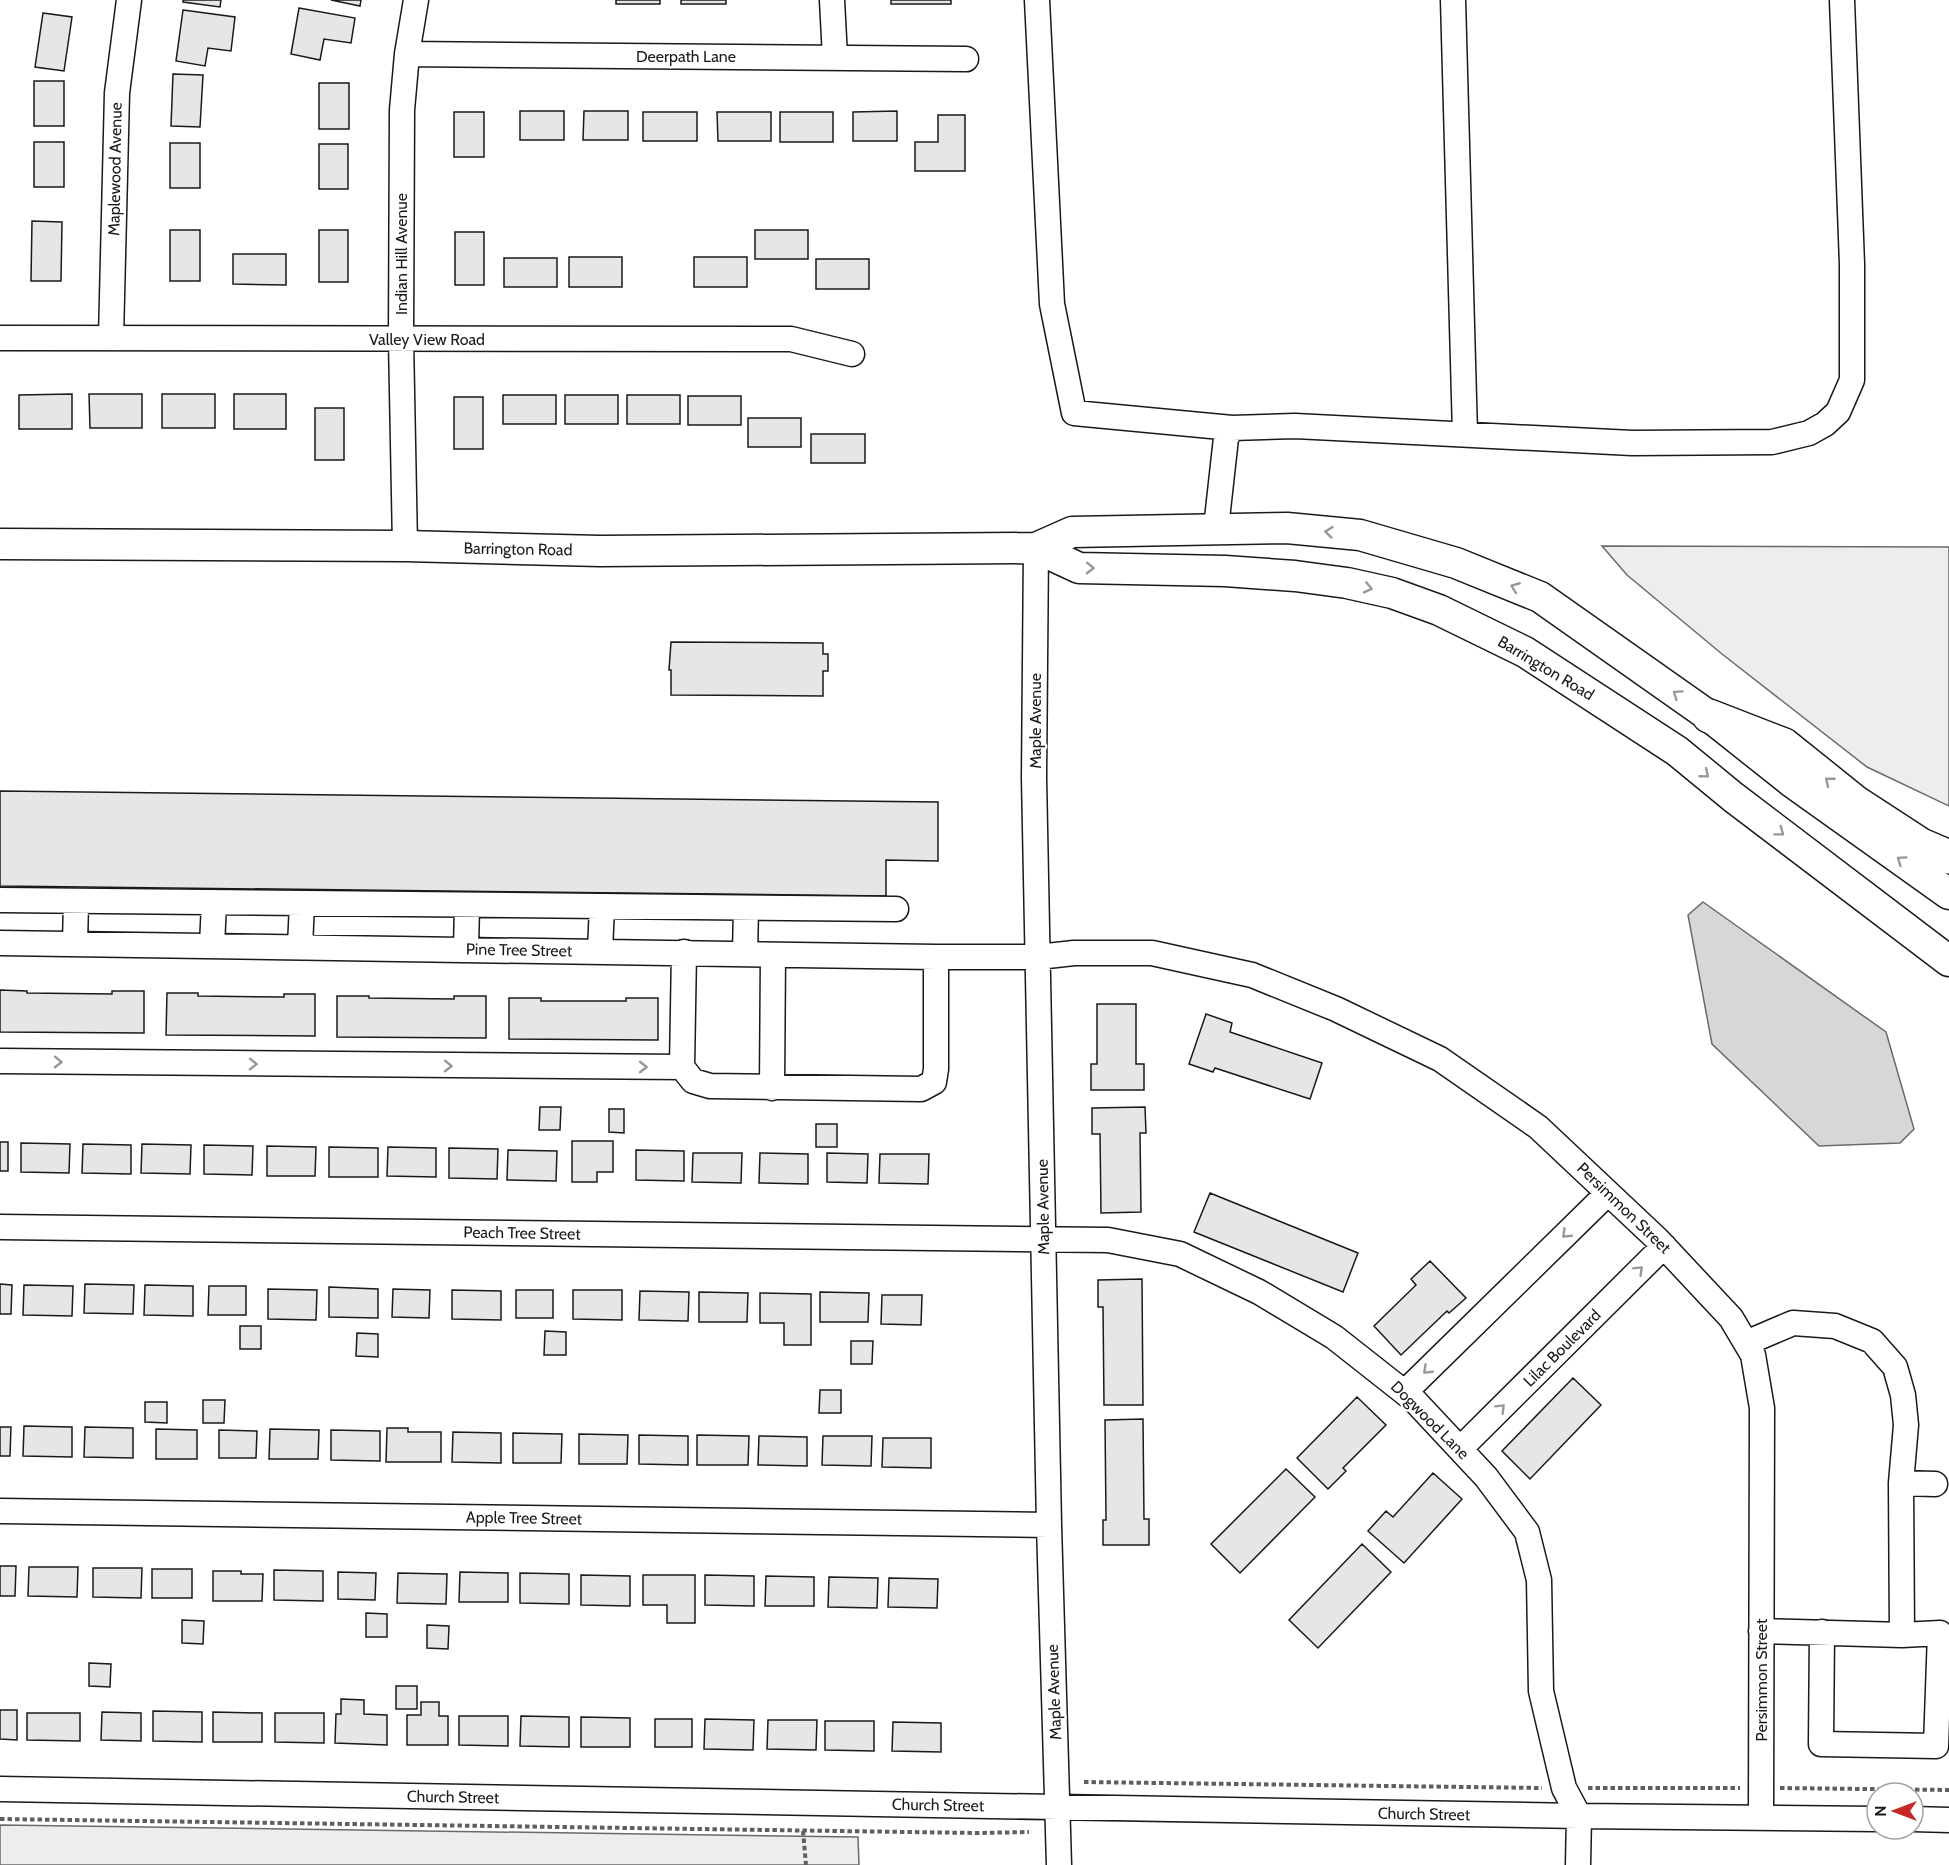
<svg xmlns="http://www.w3.org/2000/svg" width="1949" height="1865" viewBox="0 0 1949 1865" font-family="Cabin,sans-serif">
<style>
.built{fill:#ededed;stroke:#6a6a6a;stroke-width:1.5}
.water{fill:#d7d7d7;stroke:#6a6a6a;stroke-width:1.5}
.building{fill:#e6e6e6;stroke:#1a1a1a;stroke-width:1.5}
.lines{fill:none;stroke-linecap:round;stroke-linejoin:round}
.minor-casing{stroke:#1a1a1a;stroke-width:27}
.major-casing{stroke:#1a1a1a;stroke-width:33}
.highway-casing{stroke:#1a1a1a;stroke-width:36}
.path{stroke:#5f5f5f;stroke-width:4;stroke-dasharray:4.5 3;stroke-linecap:butt}
.minor{stroke:#fff;stroke-width:24}
.major{stroke:#fff;stroke-width:30}
.highway{stroke:#fff;stroke-width:33}
.oneway{stroke:#989898}
.labels{text-anchor:middle;dominant-baseline:central;stroke-width:4.5;stroke-linejoin:round;paint-order:stroke}
.street-label{font-size:16px;fill:#1a1a1a;stroke:#fff}
</style>
<rect width="100%" height="100%" fill="#fff"/>
<!-- built -->
<path class="built" d="M1602 546 1949 547V806L1867 767 1722 654 1627 575Z
M0 1825 858 1837 859 1865H0Z"/>
<!-- water -->
<path class="water" d="M1703 902 1886 1032 1914 1129 1900 1143 1819 1146 1712 1044 1688 915Z"/>
<!-- building -->
<path class="building" d="M183 0H221L220 7 183 2Z
M331 0H361L360 6Z
M616 0H660V4H616Z
M681 0H726V4H681Z
M891 0H951V4H891Z
M299 8 355 18 351 43 324 39 320 60 291 54Z
M183 10 235 17 231 51 208 48 205 66 176 61Z
M43 13 72 17 64 71 35 67Z
M173 74 203 75 200 127 171 126Z
M34 81H64V126H34Z
M319 83H349V129H319Z
M520 111H564V140H520Z
M584 111H628V140H583Z
M897 111V141H853V112Z
M454 112H484V157H454Z
M643 112H697V141H643Z
M717 112H771V141H718Z
M780 112H833V142H780Z
M938 115H965V171H915V142H938Z
M34 142H64V187H34Z
M170 143H200V188H170Z
M319 144H348V189H319Z
M32 221 62 222 61 281H31Z
M170 230H200V281H170Z
M319 230H348V282H319Z
M755 230H808V259H755Z
M455 232H484V285H455Z
M233 254H286V285L233 284Z
M569 257H622V287H569Z
M694 257H747V287H694Z
M504 258H557V287H504Z
M816 259H869V289H816Z
M72 394V429H19V395Z
M89 394H142V428H90Z
M162 394H215V428H162Z
M234 394H286V429H234Z
M503 395H556V424H503Z
M565 395H618V424H565Z
M627 395H680V424H627Z
M688 396H741V425H688Z
M454 397H483V449H454Z
M315 408H344V460H315Z
M748 418H801V447H748Z
M811 434H865V463H811Z
M671 642 823 643V654H828V671H823V696L671 695V670H669Z
M0 791 938 802V861L886 860V896L0 886Z
M0 990 27 991V993L112 994V991H144V1033L0 1032Z
M167 993H198V996L284 997V994H315V1036L166 1035Z
M337 996H369V998L454 999V996H486V1038L337 1037Z
M509 998H541V1001H626V998H658V1040L509 1039Z
M1097 1004H1136V1064H1144V1090H1091V1064H1097Z
M1206 1014 1232 1023 1230 1032 1322 1063 1310 1099 1215 1068 1213 1072 1189 1064Z
M540 1107H561L560 1130H539Z
M1145 1107 1146 1133H1140L1141 1212 1101 1213 1100 1134H1092V1108Z
M609 1109H624V1133L609 1132Z
M816 1124H837V1147H816Z
M572 1141H613V1172H597V1182H572Z
M0 1142H8V1171H0Z
M21 1143 70 1144 69 1173 21 1172Z
M83 1144 131 1145V1174L82 1173Z
M142 1144 191 1145 190 1174 141 1173Z
M204 1145 253 1146 252 1175 204 1174Z
M267 1146 316 1147 315 1176H267Z
M329 1147 378 1148V1177H329Z
M388 1147 436 1148V1177L387 1176Z
M449 1148 498 1149 497 1179 449 1178Z
M508 1150 557 1151 556 1181 507 1180Z
M636 1150 684 1151V1181L636 1180Z
M693 1153H742L741 1183 692 1182Z
M760 1153 808 1154V1184L759 1183Z
M827 1153 868 1154 867 1183 827 1182Z
M880 1154H929L928 1184 879 1183Z
M1210 1193 1358 1253 1343 1292 1194 1232Z
M1430 1261 1466 1298 1449 1313 1447 1311 1401 1355 1374 1326 1416 1285 1411 1279Z
M1142 1279 1143 1405H1104L1103 1307H1098V1280Z
M0 1284 12 1285 11 1314H0Z
M85 1284 134 1285 133 1314 84 1313Z
M24 1285 73 1286 72 1316 23 1315Z
M145 1285 193 1286V1316L144 1315Z
M209 1286H246V1315H208Z
M329 1287 378 1289V1318L329 1317Z
M268 1289 317 1290 316 1320 268 1319Z
M393 1289 430 1290 429 1318 392 1317Z
M452 1290 501 1291V1320L452 1319Z
M516 1290H553V1318H516Z
M573 1290H622V1320L573 1319Z
M640 1291 689 1292 688 1321 639 1320Z
M699 1292 748 1293 747 1322H699Z
M820 1292 869 1293 868 1322H820Z
M760 1293 811 1294V1345H784V1323H760Z
M882 1295H922L921 1325 881 1324Z
M240 1326H261V1349H240Z
M545 1331 566 1332V1355H544Z
M357 1333 378 1334V1357L356 1356Z
M851 1341H873L872 1364H851Z
M1573 1378 1601 1405 1530 1479 1502 1451Z
M820 1390H841V1413H819Z
M1357 1397 1386 1425 1343 1468 1346 1471 1328 1489 1297 1458Z
M203 1400H225L224 1423H203Z
M145 1402H167V1423L145 1422Z
M1143 1419 1144 1519H1149V1545H1103V1520H1106L1105 1420Z
M24 1426 72 1427V1457L23 1456Z
M0 1427H11L10 1456H0Z
M85 1427 133 1428V1458L84 1457Z
M387 1428H408V1432H441V1462H386Z
M156 1429 197 1430V1459H156Z
M270 1429 319 1430 318 1459H269Z
M219 1430 257 1431 256 1458H219Z
M331 1430 380 1431V1461L331 1460Z
M453 1432 501 1433V1463L452 1462Z
M513 1433 562 1434 561 1463H513Z
M579 1434 628 1435 627 1464H579Z
M639 1435 688 1436V1465L639 1464Z
M697 1435 749 1436 748 1465H697Z
M759 1436 807 1437V1466L758 1465Z
M823 1436H872L871 1466 822 1465Z
M883 1438H931V1468L882 1467Z
M1286 1469 1315 1497 1240 1573 1211 1544Z
M1433 1473 1462 1499 1404 1563 1368 1531 1386 1511 1393 1517Z
M1362 1544 1391 1572 1318 1648 1289 1620Z
M0 1566H16L15 1596H0Z
M29 1567H78L77 1597 28 1596Z
M93 1568H142L141 1598 93 1597Z
M152 1569H192V1598H152Z
M274 1570 323 1571V1601L274 1600Z
M213 1571H241V1574H263L262 1601H213Z
M338 1572 376 1573 375 1600 338 1599Z
M460 1572 508 1573V1602H459Z
M398 1573 447 1574 446 1604 397 1603Z
M520 1573 569 1574V1604L520 1603Z
M581 1575 630 1576V1606L581 1605Z
M643 1575H695V1623H667V1605H643Z
M705 1575 754 1576V1606L705 1605Z
M766 1576 814 1577V1606H765Z
M829 1577 878 1578 877 1608 828 1607Z
M889 1578 938 1579 937 1608 888 1607Z
M366 1613 387 1614V1637H366Z
M182 1620 204 1621 203 1644 182 1643Z
M427 1625 449 1626 448 1649 427 1648Z
M89 1663 111 1664 110 1687 89 1686Z
M396 1686H417V1709H396Z
M341 1699 364 1700V1714L387 1715V1745L335 1743 336 1714H341Z
M421 1702H439V1716H448V1745H407V1715H421Z
M0 1710H17V1740L0 1739Z
M153 1711 202 1712V1742L153 1741Z
M102 1712 141 1713V1741L101 1740Z
M213 1712 262 1713V1742H213Z
M27 1713H80V1741L27 1740Z
M275 1713H324V1743L275 1742Z
M459 1716H508V1746L459 1745Z
M521 1716 569 1717V1747L520 1746Z
M581 1717 630 1718V1747H581Z
M655 1719H692V1747H655Z
M705 1719 754 1720 753 1750 704 1749Z
M768 1720H817L816 1750 767 1749Z
M825 1721H874V1751L825 1750Z
M893 1722 941 1723V1752L892 1751Z"/>
<g class="lines">
<!-- minor casing -->
<g class="minor-casing">
<path id="minor" d="M832 0 835 57
M1037 0 1052 304 1074 413 1232 428
M1453 0 1465 434
M407 54 966 59
M0 338 791 339 852 354
M111 338 117 93 129 0
M1216 528 1226 438 1232 428 1295 426 1632 443 1772 442 1809 433 1825 424 1838 412 1852 380V264L1842 0
M405 546 401 340 402 110 407 54 416 0
M1036 548 1034 778 1049 1525 1059 1865
M1 900 896 909
M0 943 936 957H1038L1074 953H1152L1252 975 1336 1009 1440 1059 1538 1127 1657 1239 1731 1318 1753 1355 1762 1408 1761 1818
M75 944 76 901
M212 946 214 902
M300 947 302 903
M466 949 467 905
M600 951 602 906
M684 952 682 1067 693 1081 710 1086 921 1089 934 1082 936 1069V957
M745 954 746 908
M0 1061 682 1067
M772 1088 773 955
M0 1227 1108 1240 1180 1254 1259 1292 1334 1337 1414 1400 1486 1477 1527 1532 1539 1580 1541 1691 1564 1788 1579 1816 1578 1865
M1746 1343 1793 1323 1835 1326 1872 1341 1895 1367 1903 1395 1906 1425 1901 1483 1935 1484
M1405 1392 1608 1193
M1460 1449 1664 1246
M0 1511 1049 1525
M1761 1631 1902 1635 1901 1483
M1822 1632 1821 1744 1936 1746 1940 1633 1902 1635
M0 1789 1579 1816 1877 1819
M1913 1819 1949 1820"/>
</g>
<!-- major casing -->
<g class="major-casing">
<path id="major" d="M0 544 405 546 600 551 1036 548 1072 532 1287 528 1360 535 1456 563 1540 597 1709 716 1792 782 1949 894
M1036 548 1079 568 1225 571 1295 576 1347 583 1392 593 1439 610 1525 652 1677 751 1733 797 1949 961"/>
</g>
<!-- highway casing -->
<g class="highway-casing">
<path id="highway" d="M1709 716 1784 745 1855 802 1921 845 1949 857"/>
</g>
<!-- path -->
<path class="path" d="M1084 1782 1542 1788
M1588 1788H1740
M1780 1788 1949 1790
M0 1819 978 1833 1029 1832
M803 1831 806 1865"/>
<!-- minor -->
<use href="#minor" class="minor"/>
<!-- major -->
<use href="#major" class="major"/>
<!-- highway -->
<use href="#highway" class="highway"/>
</g>
<!-- one-way arrows -->
<defs><path id="oneway-chevron" d="M-2-3.5L2.5 0L-2 3.5" fill="none" stroke-width="1.6" stroke-linecap="round" stroke-linejoin="round" transform="scale(1.5)"/></defs>
<g class="oneway">
<use href="#oneway-chevron" transform="translate(1329 532) rotate(-174)"/>
<use href="#oneway-chevron" transform="translate(1090 568) rotate(1)"/>
<use href="#oneway-chevron" transform="translate(1515 587) rotate(-158)"/>
<use href="#oneway-chevron" transform="translate(1368 588) rotate(13)"/>
<use href="#oneway-chevron" transform="translate(1677 694) rotate(-145)"/>
<use href="#oneway-chevron" transform="translate(1705 774) rotate(39)"/>
<use href="#oneway-chevron" transform="translate(1829 781) rotate(-141)"/>
<use href="#oneway-chevron" transform="translate(1780 832) rotate(37)"/>
<use href="#oneway-chevron" transform="translate(1901 860) rotate(-145)"/>
<use href="#oneway-chevron" transform="translate(58 1062) rotate(1)"/>
<use href="#oneway-chevron" transform="translate(253 1064) rotate(1)"/>
<use href="#oneway-chevron" transform="translate(448 1066) rotate(1)"/>
<use href="#oneway-chevron" transform="translate(643 1067)"/>
<use href="#oneway-chevron" transform="translate(1566 1234) rotate(136)"/>
<use href="#oneway-chevron" transform="translate(1639 1270) rotate(-45)"/>
<use href="#oneway-chevron" transform="translate(1427 1370) rotate(136)"/>
<use href="#oneway-chevron" transform="translate(1501 1408) rotate(-45)"/>
</g>
<g class="labels">
<!-- street labels -->
<g class="street-label">
<text x="686" y="56">Deerpath Lane</text>
<text transform="translate(115 169) rotate(-89)">Maplewood Avenue</text>
<text transform="translate(401 254) rotate(-90)">Indian Hill Avenue</text>
<text x="427" y="339">Valley View Road</text>
<text transform="translate(518 549) rotate(1)">Barrington Road</text>
<text transform="translate(1546 668) rotate(31)">Barrington Road</text>
<text transform="translate(1035 721) rotate(-90)">Maple Avenue</text>
<text transform="translate(519 950) rotate(1)">Pine Tree Street</text>
<text transform="translate(1043 1207) rotate(-91)">Maple Avenue</text>
<text transform="translate(1624 1208) rotate(44)">Persimmon Street</text>
<text transform="translate(522 1233) rotate(1)">Peach Tree Street</text>
<text transform="translate(1562 1348) rotate(-45)">Lilac Boulevard</text>
<text transform="translate(1430 1420) rotate(45)">Dogwood Lane</text>
<text transform="translate(524 1518) rotate(1)">Apple Tree Street</text>
<text transform="translate(1761 1680) rotate(-90)">Persimmon Street</text>
<text transform="translate(1054 1692) rotate(-92)">Maple Avenue</text>
<text transform="translate(453 1797) rotate(1)">Church Street</text>
<text transform="translate(938 1805) rotate(1)">Church Street</text>
<text transform="translate(1424 1814) rotate(1)">Church Street</text>
</g>
</g>
<!-- north arrow -->
<g transform="translate(1895 1811) rotate(270)"><circle r="28" fill="#ffffff" stroke="#a3a3a3" stroke-width="1.5"/>
<path d="M0-4.5L10 22L0 15L-10 22Z" fill="#c62828"/>
<text y="-9" font-size="16" font-weight="bold" text-anchor="middle" fill="#1a1a1a">N</text>
</g>
</svg>
